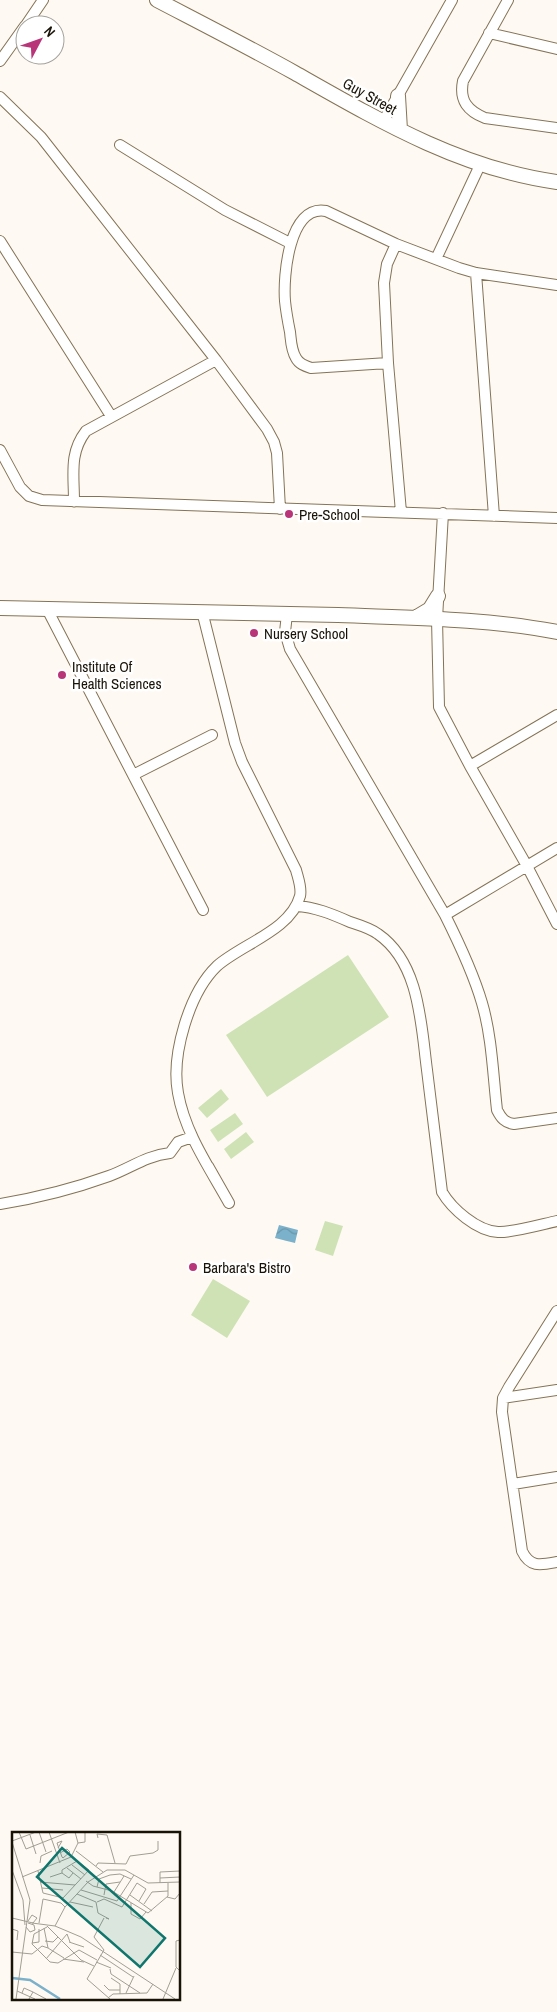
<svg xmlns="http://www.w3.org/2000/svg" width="557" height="2012" viewBox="0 0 557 2012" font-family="'Archivo Narrow',sans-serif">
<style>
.pitch{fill:#cfe2b5}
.water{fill:url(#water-waves)}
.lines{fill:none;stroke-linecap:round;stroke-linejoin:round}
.street-casing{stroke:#857355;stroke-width:12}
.secondary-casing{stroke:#857355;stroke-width:16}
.street{stroke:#fff;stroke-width:10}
.secondary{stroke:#fff;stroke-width:14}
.poi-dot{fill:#b9357a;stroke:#fff;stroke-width:2}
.labels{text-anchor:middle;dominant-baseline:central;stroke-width:5;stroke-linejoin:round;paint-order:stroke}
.street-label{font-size:15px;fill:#191307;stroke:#fff}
.poi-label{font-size:15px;fill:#191307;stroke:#fff;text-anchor:start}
.inset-river{fill:none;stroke:#7bb1ca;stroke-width:2.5}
.inset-road{fill:none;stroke:#a29e95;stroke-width:1}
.view{fill:#0f766e;fill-opacity:0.15;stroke:#0f766e;stroke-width:2.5}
.inset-edge{fill:none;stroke:#191307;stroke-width:2.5}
</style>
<defs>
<pattern id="water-waves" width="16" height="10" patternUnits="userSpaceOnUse" patternTransform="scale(1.25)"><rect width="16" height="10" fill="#7bb1ca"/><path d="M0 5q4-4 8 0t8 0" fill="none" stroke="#6a97ac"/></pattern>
</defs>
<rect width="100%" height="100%" fill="#fefaf3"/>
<!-- pitch -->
<path class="pitch" d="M348 955 389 1017 267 1097 226 1035Z
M221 1089 229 1099 207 1118 198 1108Z
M235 1113 243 1124 218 1142 210 1130Z
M246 1132 254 1142 231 1159 224 1149Z
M325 1221 343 1226 333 1256 315 1250Z
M213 1279 250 1301 227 1338 191 1315Z"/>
<!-- water -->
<path class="water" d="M279 1225 298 1230 295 1243 275 1238Z"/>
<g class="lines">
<!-- street casing -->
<g class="street-casing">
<path id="street" d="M508 0 463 81C459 101 468 111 485 118L557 128
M26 25 43 0
M489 33 557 49
M0 61 25 26
M0 97 41 137 216 360 267 429 274 442 277 453 280 509
M383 122 452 0
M120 145 225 210 290 243
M0 241 111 416
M396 244 387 264 384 283 388 363 401 512
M436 259 480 165
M476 273 494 516
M388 363 311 368C305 366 299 364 296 358 291 350 291 340 290 332 288 322 286 311 285 301 283 276 289 204 326 211L396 244 459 268 476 273 557 285
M0 450 20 487 29 496 42 500 557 518
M74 502C74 474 69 453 86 431L216 360
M443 513 437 619 439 707 470 766 527 866 557 924
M47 609 203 910
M202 611 235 743 242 762 296 870C298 878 302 888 300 896 291 930 242 944 217 966 189 993 171 1055 178 1093 185 1133 209 1167 229 1203L208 1166
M287 614 285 632 290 649 445 915C459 943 473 972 482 1003 492 1037 493 1075 497 1110 501 1118 505 1123 514 1124L557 1118
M470 766 557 715
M133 775 212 735
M296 906C315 907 332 914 350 922 359 925 370 928 378 934 420 963 421 1025 427 1070 432 1111 437 1151 442 1192 452 1209 477 1231 498 1232 511 1233 543 1224 557 1221
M445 915 557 848
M0 1204C37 1198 73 1189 109 1176 131 1168 145 1156 170 1153L178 1142 192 1137
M557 1311 509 1387 503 1398 502 1412 522 1551C530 1568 541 1565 557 1562
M503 1398 557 1390
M513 1484 557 1477"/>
</g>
<!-- secondary casing -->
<g class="secondary-casing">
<path id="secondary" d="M157 0C203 24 250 48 295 73 378 120 461 169 557 182
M398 96 400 130
M0 608C113 611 225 612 338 615 411 618 485 618 557 632
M415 618 430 609 438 596"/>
</g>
<!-- street -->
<use href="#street" class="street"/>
<!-- secondary -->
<use href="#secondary" class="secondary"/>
</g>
<!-- markers -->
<g class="poi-dot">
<circle cx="289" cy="514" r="5"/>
<circle cx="254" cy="633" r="5"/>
<circle cx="62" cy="675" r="5"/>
<circle cx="193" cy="1267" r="5"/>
</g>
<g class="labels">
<!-- street labels -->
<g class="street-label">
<text transform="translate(370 96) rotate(29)">Guy Street</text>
</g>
<!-- poi labels -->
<g class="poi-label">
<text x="299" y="514">Pre-School</text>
<text x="264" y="633">Nursery School</text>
<text x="72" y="666">Institute Of<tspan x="72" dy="17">Health Sciences</tspan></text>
<text x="203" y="1267">Barbara's Bistro</text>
</g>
</g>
<!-- overview -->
<g transform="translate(12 1832)">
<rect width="168" height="168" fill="#fefaf3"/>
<path class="inset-river" d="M0 146 18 148 48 167"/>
<path class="inset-road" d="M7 0 14 17 57 0M27 0 34 20M37 0 48 31M18 3 24 22M86 6 85 2 95 3 103 31M0 9 24 0M0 10 18 68 4 167M66 11 73 10V0M46 16 50 9 45 11 50 25 51 26 58 20 55 17 48 21M64 19 91 40M28 31 29 24 40 19M60 33 73 43M84 34 86 31 114 32 118 24 141 21 146 18V9M55 36 69 47M0 38 11 68 13 93M26 39 31 61 51 66 77 38 65 29 50 38V41L38 45M50 41 57 46 61 41M10 45 59 25 66 11 63 0M148 46 168 45M74 49 81 54 100 59 136 81 156 64V51M28 50 63 53M148 51V40L168 39M85 55 87 47 98 43 108 42 119 47M30 56 51 58M69 58 105 69 122 43M102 60 112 44M65 62 84 70 86 81 97 87 94 86M92 63 94 52 108 50M118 63 140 79M155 65 163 67 168 61M58 70 81 75M85 70 92 67 110 75 125 51 134 57 127 69M119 71V82L128 87 134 80M132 72 140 60 156 59M0 86 21 91 25 86 20 83 16 89M92 86 82 105 92 118 75 147 98 167M20 91 43 94 53 75 76 50 95 38H113L136 51 168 50M27 91 31 67 49 71 53 75M35 94 69 128 82 134M43 94 69 105 163 167M14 95 18 100 23 98 22 93 16 91M35 95 22 102 20 112 38 130 46 131 67 118 85 128M32 96 36 116 52 126M0 97 6 99 5 108M168 108 164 109V135L168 139M33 109 41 110 46 105M57 110 72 115M20 111 27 110V97M0 120 20 122 30 114 36 116M88 123 121 145M34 127 55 102 58 110M51 127 72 130M84 130 99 136M98 137 99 142 128 161M99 146 108 152V162M92 153 97 158H108M5 159 23 167M10 161 12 156 21 160M114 161 122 144M96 166 101 162 135 161 141 152M17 167 21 160 34 167M151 167 164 136"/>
<path class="view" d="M50 16 153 106 128 135 25 45Z"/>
<rect width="168" height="168" class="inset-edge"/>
</g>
<!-- north arrow -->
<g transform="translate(40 40) rotate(49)"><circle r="24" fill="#ffffff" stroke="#a3a19c"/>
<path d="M0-4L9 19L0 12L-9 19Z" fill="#b9357a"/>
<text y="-8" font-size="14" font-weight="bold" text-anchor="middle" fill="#191307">N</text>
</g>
</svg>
